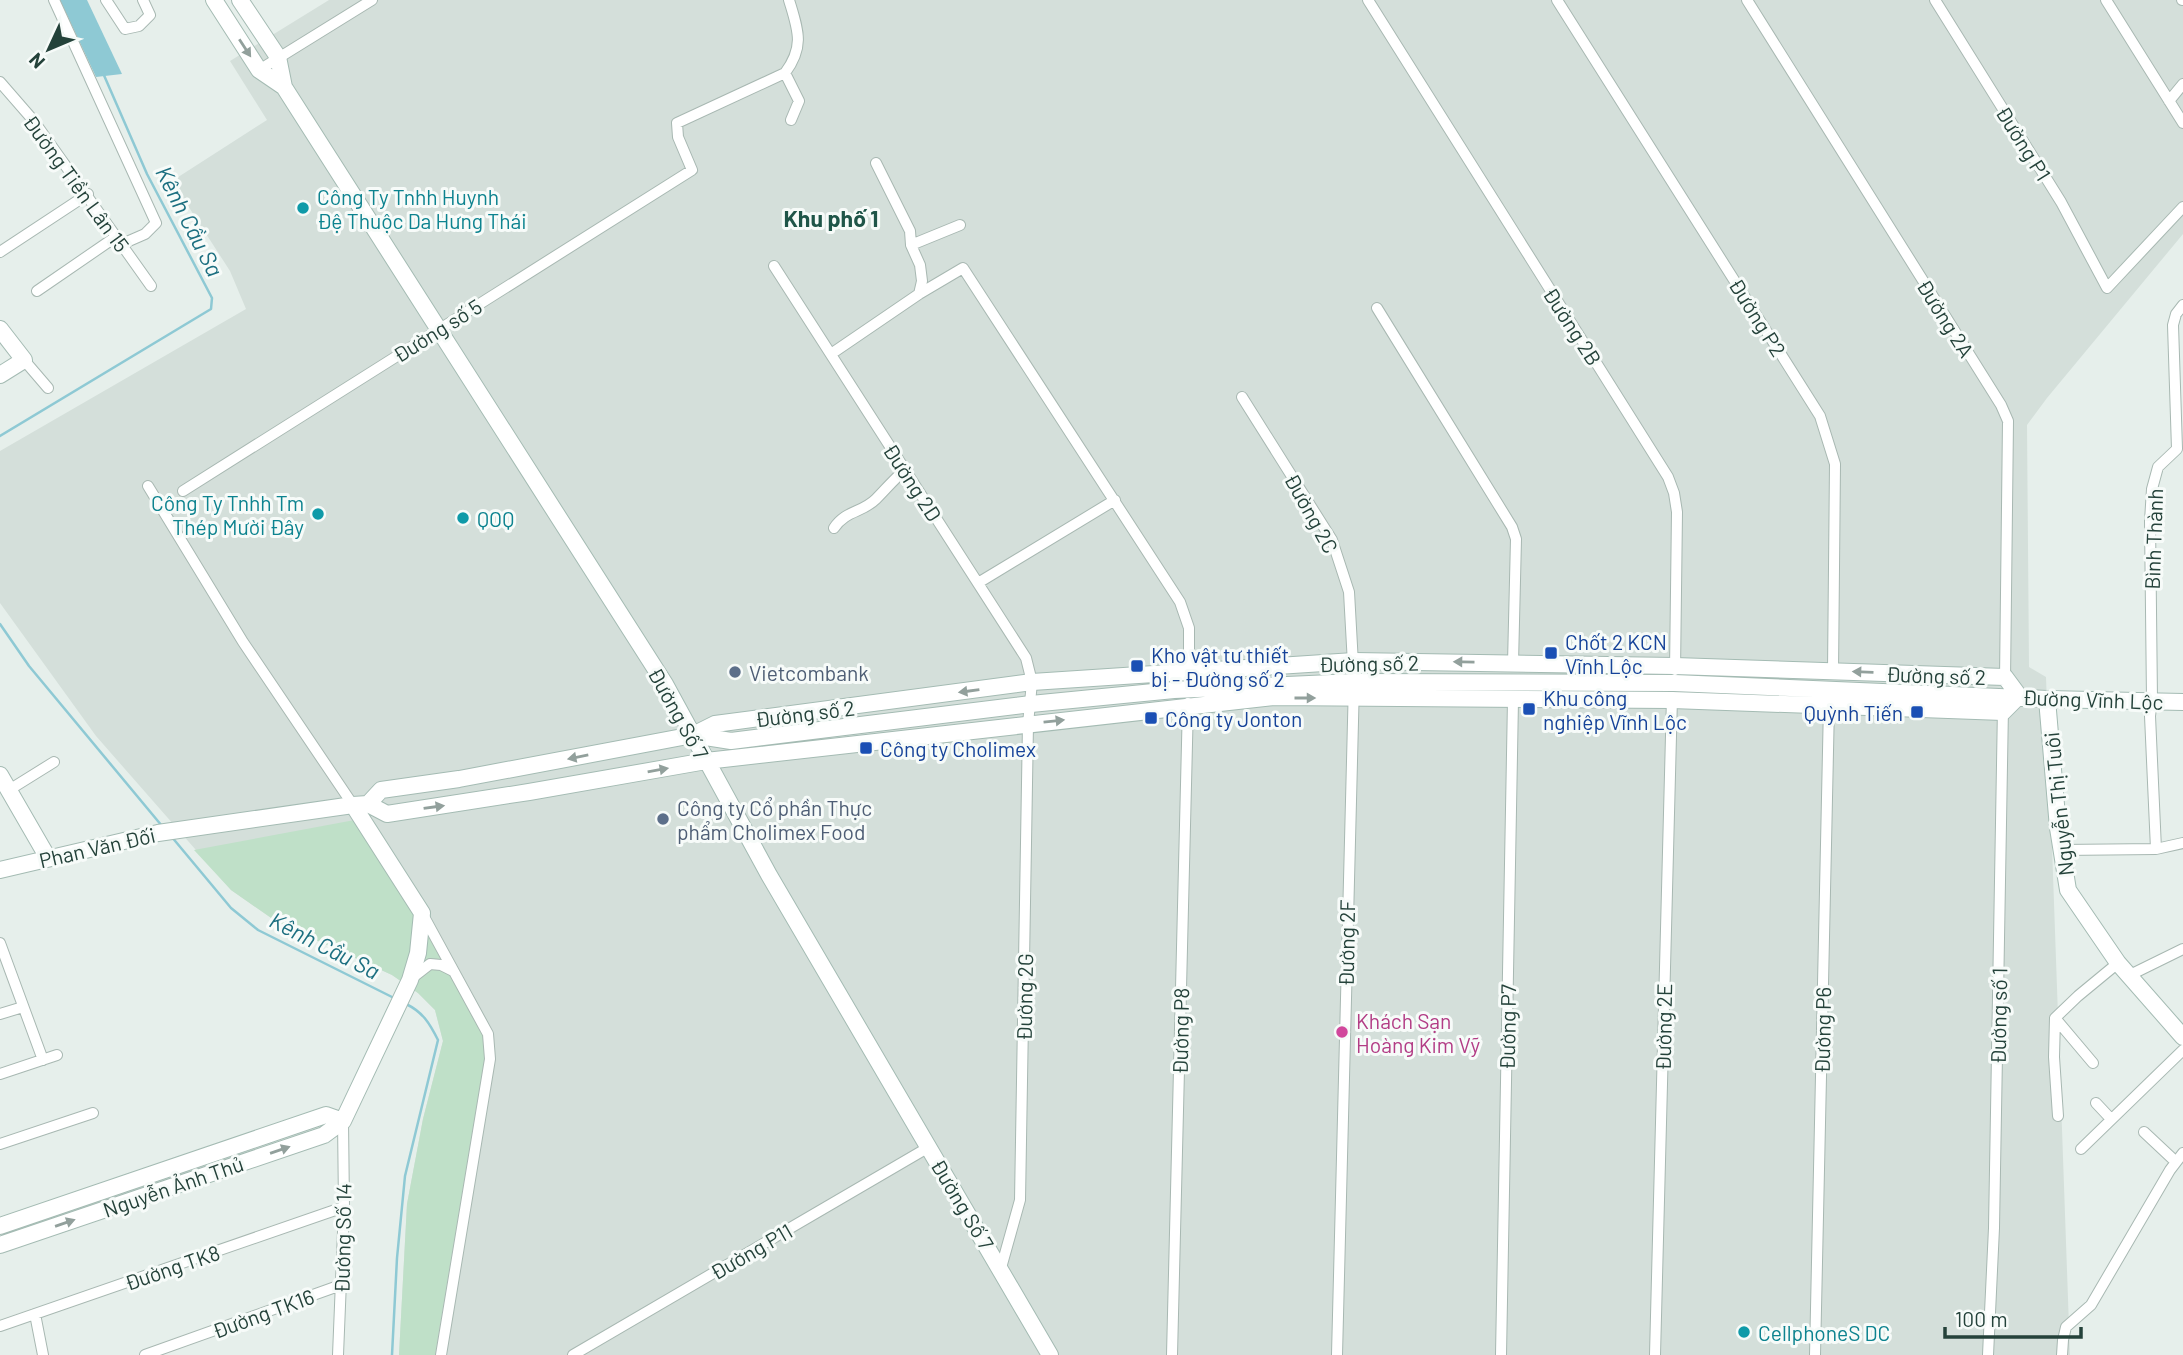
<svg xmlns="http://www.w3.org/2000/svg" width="2183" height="1355" viewBox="0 0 2183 1355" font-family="Barlow,sans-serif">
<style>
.built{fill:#d4dfda}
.green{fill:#bfe0c8}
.water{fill:#8ec9d4}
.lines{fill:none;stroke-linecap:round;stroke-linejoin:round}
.stream{stroke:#8ec9d4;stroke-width:2.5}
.street-casing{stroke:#a8b8b2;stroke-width:12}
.secondary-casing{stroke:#a4bbb3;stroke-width:18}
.street{stroke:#fff;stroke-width:10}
.secondary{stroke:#fff;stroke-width:16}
.oneway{fill:#92a09c}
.culture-dot{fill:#0f9aa8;stroke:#f7fbf9;stroke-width:2.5}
.transit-dot{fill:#1a4fb4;stroke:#f7fbf9;stroke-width:2.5}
.service-dot{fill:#5c6f8a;stroke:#f7fbf9;stroke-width:2.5}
.hotel-dot{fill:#d1479c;stroke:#f7fbf9;stroke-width:2.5}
.labels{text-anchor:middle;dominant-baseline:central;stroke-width:6;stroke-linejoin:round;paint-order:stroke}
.street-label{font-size:21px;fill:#24423a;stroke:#f7fbf9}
.culture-label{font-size:21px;fill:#0d838f;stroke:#f7fbf9;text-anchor:start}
.transit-label{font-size:21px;fill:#164399;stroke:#f7fbf9;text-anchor:start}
.service-label{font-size:21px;fill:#4e5e75;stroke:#f7fbf9;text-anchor:start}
.hotel-label{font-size:21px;fill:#b23c85;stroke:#f7fbf9;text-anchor:start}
.neighbourhood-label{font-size:23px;font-weight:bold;fill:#1f5548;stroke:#f7fbf9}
.water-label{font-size:23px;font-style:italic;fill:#1c6f80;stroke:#f7fbf9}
</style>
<rect width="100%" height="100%" fill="#e6efeb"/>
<!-- built -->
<path class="built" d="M329 0H2183V234L2047 398 2027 425 2029 667 2046 677 2070 1355H399L407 1204 423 1119 443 1041 435 1010 418 993 392 975 277 922 231 890 96 736 0 603V451L246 309 230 271 172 181 267 120 230 61Z"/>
<!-- green -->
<path class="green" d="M360 819 482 1027 485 1055 435 1355H399L407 1204 423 1119 443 1041 435 1010 418 993 392 975 277 922 231 890 194 850Z"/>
<!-- water -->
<path class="water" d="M60 0H87L122 74 96 77Z"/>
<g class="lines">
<!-- stream -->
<path class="stream" d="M0 436 211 309 212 298 147 174 103 73
M0 624 29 666 162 826
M171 836 231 908 258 930 394 998
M392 1355 397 1258 405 1176 438 1040C430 1024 423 1012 406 1004"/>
<!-- street casing -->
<g class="street-casing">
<path id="street" d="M54 0 156 223 145 234 122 244
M106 0 125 29 139 26 150 15 143 0
M1368 0 1668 477 1674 493 1677 512 1675 670
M1557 0 1820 416 1835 464 1833 671
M1747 0 2001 405 2008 421 2005 680
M1935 0 2061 202 2107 288 2183 207
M2106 0 2183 123
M2182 0H2183
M259 70 372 0
M785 73 799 101 791 120
M0 82 33 120 151 286
M2169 101 2183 84
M911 245 960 225
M0 252 88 194
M774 266 1026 658 1032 682 1028 724 1020 1200 1001 1268
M37 291 117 236
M919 294 963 268 1180 602 1189 628V672
M1377 308 1512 527 1516 539 1513 663
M831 354 919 294 922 281 920 265 911 245 910 231 876 163
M24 360 48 388
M1242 397 1332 540 1349 592 1354 682 1337 1355
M148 486 243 642 353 805
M183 491 692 170 678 137 677 123 785 73C805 46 798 30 789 0
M834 528C846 510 862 513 876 499 886 489 894 479 905 470
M978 583 1115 500
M9 790 54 762
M2156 849 2183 843
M2061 850 2156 849 2150 716 2152 700 2150 521 2152 489 2158 467 2177 449 2173 325 2176 314 2183 305
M422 913 488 1034 490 1059 441 1355
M0 943 43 1060
M2128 976 2183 949
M412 978 430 964 441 965 453 971
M0 1014 23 1007
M2055 1018 2093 1063
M0 1074 57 1055
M2096 1103 2111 1119
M2058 1116 2054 1057 2055 1018 2078 996 2118 963
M2144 1132 2176 1162
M0 1144 93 1113
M2081 1149 2183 1050
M35 1314 43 1355
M0 1326 344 1207
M145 1355 341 1285
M338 1355 344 1207 343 1121
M573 1355 929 1147
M1172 1355 1188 703
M1501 1355 1513 700
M1655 1355 1672 697
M1815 1355 1829 705
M1988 1355 1994 1228 2003 707
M2062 1355 2063 1340 2066 1327 2091 1305 2170 1170 2183 1153"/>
</g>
<!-- secondary casing -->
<g class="secondary-casing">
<path id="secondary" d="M214 0 259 70 284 87
M240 0 278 57 284 87 665 684 769 875 1050 1355
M0 329 24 360 0 375
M2047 699 2058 828 2068 890 2118 963 2183 1037
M693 735 731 741 1031 704 1174 690 1354 682 1674 683 2047 699 2183 702
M0 775 48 858
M368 804 381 790 459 779 693 735 715 724 1032 682 1354 661 1675 666 2005 677 2019 696
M0 870 158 833 353 805 368 804 387 814 529 792 706 761 1274 697 1672 700 2003 712 2019 696
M0 1226 326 1115 343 1121
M0 1245 324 1135 343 1121 410 980 418 953 422 913 353 805"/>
</g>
<!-- street -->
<use href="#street" class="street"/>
<!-- secondary -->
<use href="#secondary" class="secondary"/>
</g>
<!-- one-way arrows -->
<defs><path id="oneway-solid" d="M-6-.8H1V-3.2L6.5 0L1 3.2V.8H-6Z" transform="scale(1.75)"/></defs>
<g class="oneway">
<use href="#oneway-solid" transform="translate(245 48) rotate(57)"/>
<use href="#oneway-solid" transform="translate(1464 662) rotate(-179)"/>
<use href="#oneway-solid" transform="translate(1863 672) rotate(-178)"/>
<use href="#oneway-solid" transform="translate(969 691) rotate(172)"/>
<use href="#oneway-solid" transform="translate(1305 698)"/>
<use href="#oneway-solid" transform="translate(1054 721) rotate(-6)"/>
<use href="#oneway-solid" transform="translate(578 757) rotate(169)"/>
<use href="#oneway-solid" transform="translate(658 770) rotate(-10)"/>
<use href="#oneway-solid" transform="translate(434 807) rotate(-8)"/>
<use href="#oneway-solid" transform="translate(280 1150) rotate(-19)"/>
<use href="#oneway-solid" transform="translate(65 1223) rotate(-19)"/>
</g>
<!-- markers -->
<g class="culture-dot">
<circle cx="303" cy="208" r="7"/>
<circle cx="318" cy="514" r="7"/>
<circle cx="463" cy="518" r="7"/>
<circle cx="1744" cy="1332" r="7"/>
</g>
<g class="transit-dot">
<rect x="1544" y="646" width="14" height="14" rx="3.5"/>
<rect x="1130" y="659" width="14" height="14" rx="3.5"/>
<rect x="1522" y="702" width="14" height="14" rx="3.5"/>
<rect x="1910" y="705" width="14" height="14" rx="3.5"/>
<rect x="1144" y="711" width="14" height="14" rx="3.5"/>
<rect x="859" y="741" width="14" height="14" rx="3.5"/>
</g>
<g class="service-dot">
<circle cx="735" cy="672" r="7"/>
<circle cx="663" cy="819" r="7"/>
</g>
<circle class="hotel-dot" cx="1342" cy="1032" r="7"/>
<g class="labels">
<!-- street labels -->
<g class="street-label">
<text transform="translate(2024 143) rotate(58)">Đường P1</text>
<text transform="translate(77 183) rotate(54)">Đường Tiền Lân 15</text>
<text transform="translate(1758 317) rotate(58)">Đường P2</text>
<text transform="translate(1946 318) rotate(58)">Đường 2A</text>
<text transform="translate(1573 326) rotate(57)">Đường 2B</text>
<text transform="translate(437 330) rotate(-32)">Đường số 5</text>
<text transform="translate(913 482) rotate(57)">Đường 2D</text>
<text transform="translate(1312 513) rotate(61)">Đường 2C</text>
<text transform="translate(2153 539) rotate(-88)">Bình Thành</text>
<text transform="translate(1369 663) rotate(-1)">Đường số 2</text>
<text transform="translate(1936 675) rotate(2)">Đường số 2</text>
<text transform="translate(2093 699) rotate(2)">Đường Vĩnh Lộc</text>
<text transform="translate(679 713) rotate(61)">Đường Số 7</text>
<text transform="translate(805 713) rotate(-7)">Đường số 2</text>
<text transform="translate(2058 804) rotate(-96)">Nguyễn Thị Tuôi</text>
<text transform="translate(97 847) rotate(-13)">Phan Văn Đối</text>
<text transform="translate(1346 943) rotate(-89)">Đường 2F</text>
<text transform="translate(1024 997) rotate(-89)">Đường 2G</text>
<text transform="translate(1998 1016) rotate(-89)">Đường số 1</text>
<text transform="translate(1507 1027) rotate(-89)">Đường P7</text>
<text transform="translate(1663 1027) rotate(-89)">Đường 2E</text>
<text transform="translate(1822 1030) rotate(-89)">Đường P6</text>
<text transform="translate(1180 1031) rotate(-89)">Đường P8</text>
<text transform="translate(173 1186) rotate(-19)">Nguyễn Ảnh Thủ</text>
<text transform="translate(963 1204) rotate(59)">Đường Số 7</text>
<text transform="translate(342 1238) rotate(-89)">Đường Số 14</text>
<text transform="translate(751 1251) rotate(-30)">Đường P11</text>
<text transform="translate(172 1267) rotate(-19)">Đường TK8</text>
<text transform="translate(263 1313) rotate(-20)">Đường TK16</text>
</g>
<!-- culture labels -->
<g class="culture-label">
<text x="317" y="196">Công Ty Tnhh Huynh<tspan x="317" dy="24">Đệ Thuộc Da Hưng Thái</tspan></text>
<text x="304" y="502" text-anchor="end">Công Ty Tnhh Tm<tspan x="304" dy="24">Thép Mười Đây</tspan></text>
<text x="477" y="518">QOQ</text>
<text x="1758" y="1332">CellphoneS DC</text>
</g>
<!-- transit labels -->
<g class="transit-label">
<text x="1565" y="641">Chốt 2 KCN<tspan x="1565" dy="24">Vĩnh Lộc</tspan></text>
<text x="1151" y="654">Kho vật tư thiết<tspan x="1151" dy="24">bị - Đường số 2</tspan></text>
<text x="1543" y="697">Khu công<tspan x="1543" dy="24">nghiệp Vĩnh Lộc</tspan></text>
<text x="1903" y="712" text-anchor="end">Quỳnh Tiến</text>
<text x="1165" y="718">Công ty Jonton</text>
<text x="880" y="748">Công ty Cholimex</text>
</g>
<!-- service labels -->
<g class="service-label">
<text x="749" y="672">Vietcombank</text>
<text x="677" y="807">Công ty Cổ phần Thực<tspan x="677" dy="24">phẩm Cholimex Food</tspan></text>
</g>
<!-- hotel labels -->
<g class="hotel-label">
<text x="1356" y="1020">Khách Sạn<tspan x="1356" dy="24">Hoàng Kim Vỹ</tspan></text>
</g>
<!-- neighbourhood labels -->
<g class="neighbourhood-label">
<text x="831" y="218">Khu phố 1</text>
</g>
<!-- water labels -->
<g class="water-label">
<text transform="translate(190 221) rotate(63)">Kênh Cầu Sa</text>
<text transform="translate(325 945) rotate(27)">Kênh Cầu Sa</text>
</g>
</g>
<!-- north arrow -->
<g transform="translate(49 49) rotate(226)" stroke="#f7fbf9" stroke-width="5" paint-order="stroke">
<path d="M0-5L12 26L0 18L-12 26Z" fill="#24423a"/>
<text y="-10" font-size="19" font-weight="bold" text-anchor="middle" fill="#24423a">N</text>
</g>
<!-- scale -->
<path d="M1945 1327v10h136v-10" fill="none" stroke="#24423a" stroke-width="3.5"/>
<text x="1955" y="1327" font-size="21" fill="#24423a" stroke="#f7fbf9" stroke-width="5" paint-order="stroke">100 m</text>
</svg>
